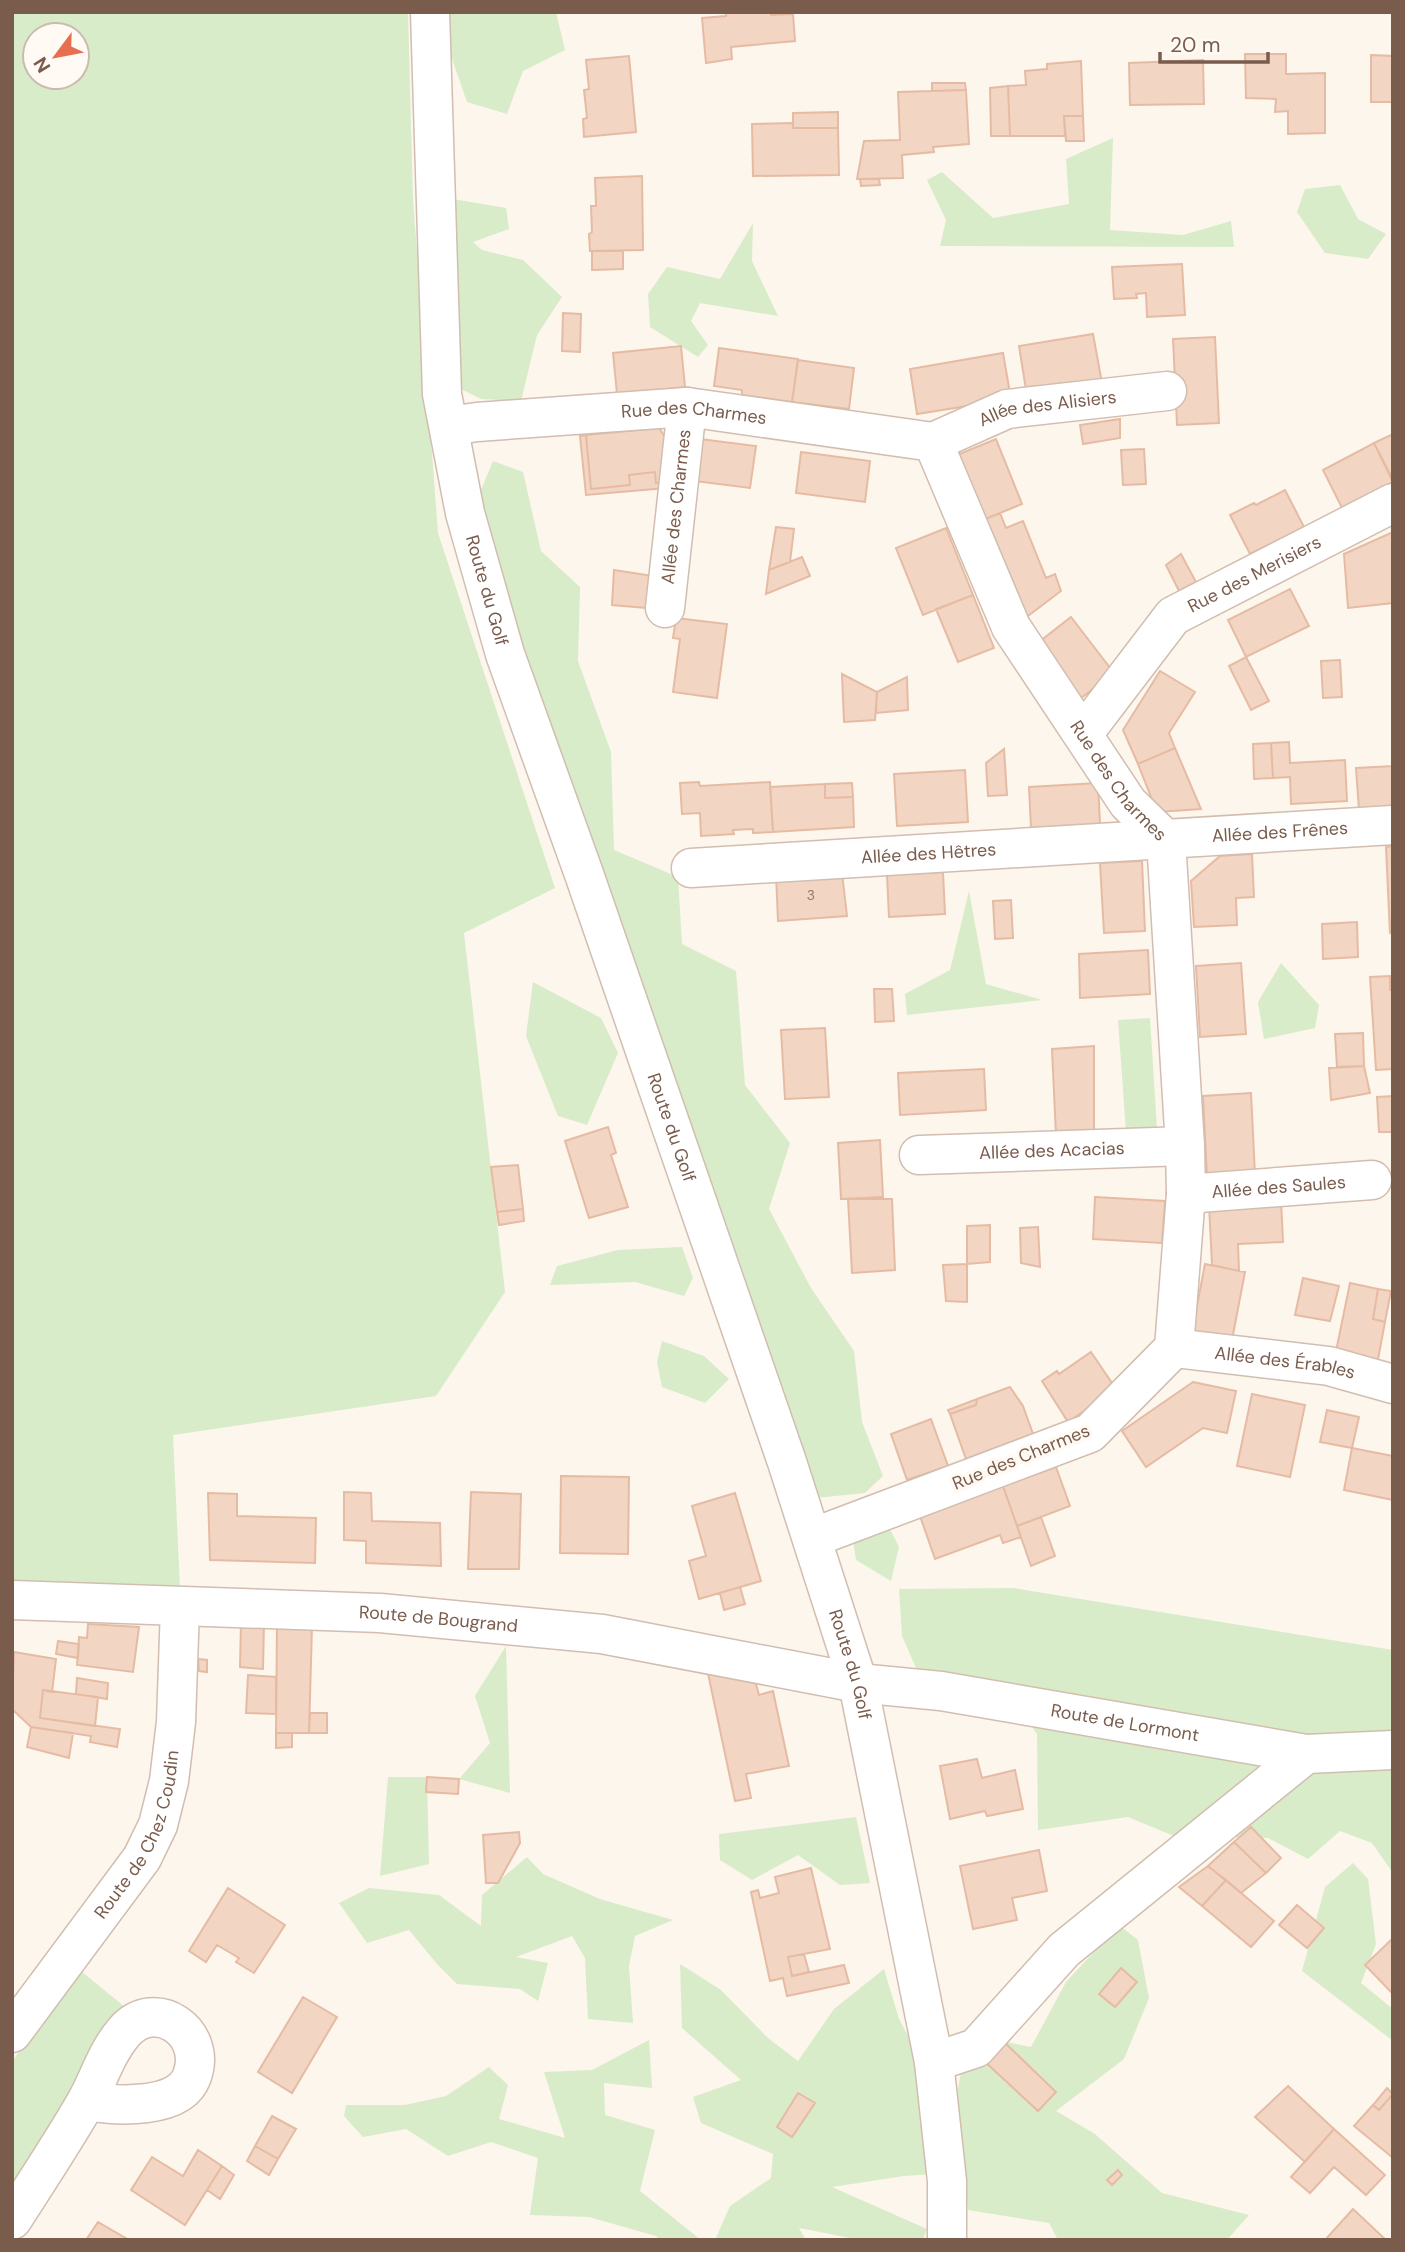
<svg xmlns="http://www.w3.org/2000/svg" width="1405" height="2252" viewBox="0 0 1405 2252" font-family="'DM Sans',sans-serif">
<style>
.green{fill:#d8ecc9;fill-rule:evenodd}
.building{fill:#f3d5c3;stroke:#e6bba3;stroke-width:2}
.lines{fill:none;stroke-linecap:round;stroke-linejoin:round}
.street-casing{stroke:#d1beb0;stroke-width:41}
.street{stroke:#fff;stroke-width:38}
.labels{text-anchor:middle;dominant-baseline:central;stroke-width:7;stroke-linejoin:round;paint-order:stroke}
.number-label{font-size:14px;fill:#987a6a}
.street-label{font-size:18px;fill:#7a5c4d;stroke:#fffaf3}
</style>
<rect width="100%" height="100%" fill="#fdf6ec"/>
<!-- green -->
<path class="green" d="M12 12H408L413 199 438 533 555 888 464 933 505 1292 436 1396 173 1435 180 1589 12 1587ZM35 35H77V77H35Z
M440 12H556L565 50 523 71 507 114 467 102 441 27Z
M1113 138 1110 230 1183 235 1231 221 1234 247 940 246 946 220 927 180 942 172 993 218 1069 204 1066 159Z
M1340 185 1358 219 1386 234 1368 259 1325 253 1297 212 1305 189Z
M447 198 506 208 509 229 473 242 482 250 523 260 562 297 537 335 521 401 481 399 459 388Z
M753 223 752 261 778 316 700 303 691 321 708 345 698 357 650 327 648 294 667 267 720 279Z
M493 461 523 472 541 551 580 587 578 661 611 752 614 850 678 877 682 944 736 971 745 1085 790 1143 769 1209 811 1288 854 1351 862 1422 883 1476 865 1493 815 1498 471 514Z
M969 891 986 984 1042 1000 907 1015 905 994 950 970Z
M1281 963 1319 1005 1315 1028 1264 1039 1258 1002Z
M533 982 601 1018 618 1053 587 1125 558 1116 526 1036Z
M1150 1018 1157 1129 1126 1132 1118 1020Z
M682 1247 693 1278 684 1296 635 1282 550 1285 557 1266 618 1250Z
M662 1341 704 1356 729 1379 705 1403 662 1387 657 1362Z
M876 1525 891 1531 899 1547 891 1581 856 1560 853 1540Z
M1013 1588 1393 1650V1873L1372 1843 1340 1831 1308 1859 1268 1838 1174 1836 1128 1817 1038 1830 1037 1734 1023 1715 941 1691 916 1668 902 1636 899 1589Z
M506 1646 510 1793 459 1779 490 1743 475 1696Z
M388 1777H427L429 1864 380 1876Z
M856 1817 870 1883 840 1885 798 1855 752 1880 720 1860 719 1834Z
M527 1857 543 1874 600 1899 673 1920 635 1936 629 1966 633 2023 588 2019 585 1958 572 1936 516 1957 548 1963 538 2001 520 1989 457 1984 437 1964 409 1930 367 1943 339 1903 369 1888 439 1895 481 1926 482 1895Z
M1353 1863 1368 1879 1376 1944 1361 1983 1393 2009V2041L1302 1971 1325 1887Z
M1119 1925 1138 1940 1149 1998 1124 2059 1056 2111 1095 2134 1162 2193 1249 2215 1227 2240H1058L1049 2223 968 2210 957 2094 968 2034 1031 2047 1066 1982Z
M680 1964 721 1990 768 2038 798 2061 834 2009 884 1969 899 2019 928 2073 936 2174 904 2176 832 2187 927 2229 923 2240H860L799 2228 806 2240H715L730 2206 771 2178 773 2154 701 2123 693 2097 741 2080 682 2028Z
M76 1967 125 2007 12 2190V2062Z
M649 2040 652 2088 604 2083 605 2115 655 2130 640 2191 701 2240H660L656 2236 589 2217 530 2215 538 2158 491 2142 448 2156 406 2129 363 2137 344 2116 346 2105H405L446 2096 489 2067 508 2085 499 2119 565 2138 544 2072 592 2070Z"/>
<!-- building -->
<path class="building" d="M726 12H771V15L793 14 795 41 731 47 732 59 706 63 702 18 726 16Z
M1245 54H1286V74L1325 73V133L1288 134V111L1275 112 1276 99 1246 98Z
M1371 55 1393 56V102H1371Z
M629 56 636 132 584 137 583 119 587 118 584 90 589 89 586 60Z
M1203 60 1204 104 1130 105 1129 63Z
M1081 61 1083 116H1064L1065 136H1010L1008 86 1026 85 1025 71 1047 69V64Z
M932 83H965L966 90 932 91Z
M1008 86 1010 136H991L990 88Z
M966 90 969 144 933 147 934 152 902 155 903 178 857 179 864 141 900 140 898 92Z
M838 112V128H793V113Z
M1064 116H1083L1084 141H1066Z
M793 123V128H838L839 175 753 176 752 124Z
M642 176 643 250 590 251 589 234 592 232 591 206H596L595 178Z
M860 179H879L880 185 861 186Z
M592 251H623V269L592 270Z
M1182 264 1185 315 1147 317 1146 293 1136 294 1137 298 1114 299 1112 267Z
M563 313 581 314 580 352 562 351Z
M1093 334 1102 383 1027 396 1019 346Z
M1215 337 1219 423 1177 425 1173 339Z
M681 346 685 387 617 394 613 353Z
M719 348 798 359 792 402 742 395V390L714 386Z
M1003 353 1011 399 917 414 910 369Z
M798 360 854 368 849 409 792 402Z
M1120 419V438L1083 444 1080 425Z
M659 428 671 446 666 482 656 483 655 472 629 475 630 485 591 489 586 435Z
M1393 434V480L1374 443Z
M586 435 591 489 630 485 629 475 655 472 656 483 666 482V488L586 495 580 436Z
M700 439 756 446 750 488 694 481Z
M996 439 1022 504 983 520 957 455Z
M1374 443 1393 482 1342 508 1323 470Z
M1144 449 1146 484 1123 485 1121 450Z
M801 452 870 461 865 502 796 493Z
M1285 490 1304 527 1250 554 1230 515 1254 503 1256 505Z
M1000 513 1006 528 1023 521 1046 578 1055 574 1061 591 1024 619 983 520Z
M776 527 794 529 790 562 769 570Z
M946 528 973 595 923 615 896 548Z
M1393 532V603L1348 608 1344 554Z
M1181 554 1196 582 1179 591 1166 565Z
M802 557 810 576 766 594 769 570Z
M614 570 653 576 646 608 612 605Z
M1290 589 1309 626 1246 657 1228 620Z
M973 595 994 648 958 662 936 609Z
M1071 617 1114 673 1081 698 1039 642Z
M676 618 727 624 717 698 673 692 680 639 673 638Z
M1246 657 1269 701 1251 710 1229 666Z
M1340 660 1342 697 1323 698 1321 661Z
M1160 671 1195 692 1169 733 1175 748 1138 764 1123 730Z
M842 674 877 692 875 720 844 722Z
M907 677 908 710 876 713 877 692Z
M1289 742 1290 763 1345 760 1347 801 1291 804 1290 777 1273 778 1271 743Z
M1271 743 1273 778 1254 779 1253 744Z
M1175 748 1201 809 1157 812 1138 764Z
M1004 749 1007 795 988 796 986 763Z
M1393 766V809L1359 810 1356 768Z
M965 770 968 822 897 826 894 774Z
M699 782 700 786 770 782 773 832 753 833V829L733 830 734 834 701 836 700 813 682 814 680 783Z
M852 783 853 797 825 798V784Z
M1098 783 1100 824 1031 828 1029 787Z
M825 784V798L853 797 854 827 773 832 770 787Z
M1393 846V932L1390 933 1386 847Z
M1252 854 1254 897 1236 898 1237 925 1194 927 1191 881 1220 856Z
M1142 861 1145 931 1104 933 1100 863Z
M943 872 945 914 889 917 887 875Z
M842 873 847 916 778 921 776 874Z
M1011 900 1013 938 995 939 993 901Z
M1357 922 1358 957 1323 959 1322 924Z
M1148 950 1150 994 1080 998 1079 954Z
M1241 963 1246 1034 1200 1037 1196 966Z
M1390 976V990H1393V1069L1376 1070 1370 977Z
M874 989H892L894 1021 875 1022Z
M825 1028 829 1097 785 1099 781 1030Z
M1363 1033 1364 1066 1337 1067 1335 1034Z
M1094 1046V1135H1056L1052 1049Z
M1364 1066 1370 1093 1331 1100 1329 1068Z
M984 1069 986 1110 900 1115 898 1073Z
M1251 1093 1255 1175 1207 1177 1203 1096Z
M1393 1096V1132H1379L1377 1097Z
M608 1127 616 1153 611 1155 628 1207 589 1218 565 1141Z
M880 1140 883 1197 841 1199 838 1143Z
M518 1165 523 1209 497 1212 491 1167Z
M1095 1197 1165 1201 1162 1243 1093 1239Z
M848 1199H892L895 1270 852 1273Z
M1281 1200 1283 1242 1238 1244 1239 1271 1212 1265 1209 1204Z
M523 1209 524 1221 499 1225 497 1212Z
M990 1225V1262L967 1264V1226Z
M1038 1227 1040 1267 1021 1263 1020 1228Z
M967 1264V1302L946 1301 943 1265Z
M1205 1264 1245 1272 1232 1340 1192 1332Z
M1303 1278 1339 1286 1330 1321 1295 1315Z
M1350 1283 1378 1289 1373 1319 1385 1322 1376 1370 1334 1361Z
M1378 1289 1391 1291 1385 1322 1373 1319Z
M1091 1352 1116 1389 1068 1422 1042 1381 1057 1371 1059 1374Z
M1193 1382 1236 1391 1227 1433 1203 1428 1146 1467 1122 1431Z
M1010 1387 1023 1406 1033 1434 966 1459 950 1414 976 1405 977 1399Z
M1252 1394 1305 1405 1290 1477 1237 1466Z
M977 1399 976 1405 950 1414 948 1410Z
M1327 1410 1359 1417 1352 1448 1320 1442Z
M931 1419 948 1466 907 1480 891 1434Z
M1352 1448 1393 1456V1500L1344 1490Z
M1056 1467 1070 1506 1017 1526 1003 1486Z
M561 1476 629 1477 628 1554 560 1553Z
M1003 1486 1021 1537 1003 1543 1000 1535 935 1559 920 1516Z
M344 1492 371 1493 372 1521 440 1523 441 1566 366 1563V1541L344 1540Z
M471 1492 521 1494 519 1569H468Z
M208 1493 237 1494V1516L316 1518 315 1563 210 1560Z
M735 1493 761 1581 699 1599 689 1561 706 1556 692 1506Z
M1041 1517 1055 1556 1031 1566 1017 1526Z
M740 1587 745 1604 724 1610 720 1593Z
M241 1623H264L263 1669 240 1667Z
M88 1624 139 1627 133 1672 77 1665 79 1637 87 1638Z
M277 1624 312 1626 309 1733H276Z
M58 1641 79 1644 78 1658 56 1654Z
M14 1652 56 1659 52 1692 43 1690 40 1718 120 1729 117 1747 90 1742 91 1736 31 1727 12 1709Z
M198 1659 207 1660V1672L199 1671Z
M706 1664 753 1673 759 1695 773 1691 789 1766 746 1774 751 1798 735 1801Z
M248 1675 276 1677V1714L246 1713Z
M77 1678 108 1683 107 1699 76 1694Z
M43 1690 98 1697 95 1726 40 1718Z
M310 1713H327V1733H309Z
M31 1727 73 1733 69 1758 27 1747Z
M276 1733H292V1747L276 1748Z
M977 1759 982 1778 1015 1770 1023 1809 987 1816 985 1811 950 1819 940 1766Z
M427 1777 459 1779 458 1794 426 1792Z
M1251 1827 1281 1858 1266 1873 1234 1842Z
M519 1832 520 1843 498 1883H486L483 1835Z
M1234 1842 1266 1873 1241 1893 1208 1866Z
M1039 1850 1047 1891 1012 1898 1017 1920 973 1929 960 1866Z
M1208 1866 1226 1880 1202 1906 1179 1887Z
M811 1868 830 1949 788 1957 792 1976 844 1965 849 1983 787 1996 783 1978 770 1981 751 1892 758 1890 760 1898 779 1893 775 1877Z
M1226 1880 1274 1921 1251 1947 1202 1906Z
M228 1888 285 1925 254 1973 236 1962 239 1958 217 1945 206 1962 189 1951Z
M1297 1905 1324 1928 1307 1948 1279 1925Z
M1393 1938V1994L1365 1965Z
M804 1954 809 1972 792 1976 788 1957Z
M1121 1968 1137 1982 1115 2007 1099 1994Z
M303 1997 337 2017 292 2093 258 2072Z
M1003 2041 1056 2092 1038 2111 984 2061Z
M1288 2086 1334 2129 1305 2162 1255 2117Z
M1387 2088 1393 2094 1379 2110 1373 2105Z
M798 2093 815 2103 792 2137 777 2127Z
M1393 2094V2158L1354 2126 1373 2105 1379 2110Z
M272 2116 296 2129 278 2159 255 2146Z
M1334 2129 1385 2175 1366 2195 1334 2167 1310 2193 1291 2177Z
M255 2146 278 2159 269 2175 247 2161Z
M198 2150 222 2166 185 2225 131 2190 152 2157 183 2176Z
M222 2166 234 2175 220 2199 207 2190Z
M1118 2170 1122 2175 1112 2185 1107 2180Z
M1353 2209 1386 2240H1325Z
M98 2222 129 2240H86Z"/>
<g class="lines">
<!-- street casing -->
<g class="street-casing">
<g id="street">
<path id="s1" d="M430 12 442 394 465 513 505 654 584 874 787 1462 858 1683 934 2062 947 2181V2240"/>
<path id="s2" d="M450 426 477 422 687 407 933 442 1011 627 1128 803 1166 840 1185 1146 1186 1194 1174 1348 1090 1433 812 1538"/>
<path id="s3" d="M933 442 1007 409 1167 391"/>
<path id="s4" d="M665 608 687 407"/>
<path id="s5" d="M1083 734 1173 616 1393 503"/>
<path id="s6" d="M691 868 1393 825"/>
<path id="s7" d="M919 1155 1185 1146"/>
<path id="s8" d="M1186 1194 1372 1180"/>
<path id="s9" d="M1174 1348 1329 1366 1393 1384"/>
<path id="s10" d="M12 1600 380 1613 602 1634 858 1683 941 1691 1306 1754 1393 1750"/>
<path id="s11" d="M12 2033 142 1858 158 1825 169 1781 176 1722 180 1607"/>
<path d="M934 2062 976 2048 1064 1950 1306 1754"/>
<path d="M12 2220C37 2181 63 2142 86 2102 99 2079 106 2053 124 2032 155 1996 208 2032 192 2076 180 2110 116 2106 87 2101"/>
</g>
</g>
<!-- street -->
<use href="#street" class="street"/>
</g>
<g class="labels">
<!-- number labels -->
<g class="number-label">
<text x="811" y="895">3</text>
</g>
<!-- street labels -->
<g class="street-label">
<text stroke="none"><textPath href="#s3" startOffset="121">Allée des Alisiers</textPath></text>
<text stroke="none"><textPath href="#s2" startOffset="245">Rue des Charmes</textPath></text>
<text stroke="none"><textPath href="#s4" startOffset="102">Allée des Charmes</textPath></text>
<text stroke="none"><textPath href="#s5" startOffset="240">Rue des Merisiers</textPath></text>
<text stroke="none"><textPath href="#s1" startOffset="584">Route du Golf</textPath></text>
<text stroke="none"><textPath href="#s2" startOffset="875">Rue des Charmes</textPath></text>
<text stroke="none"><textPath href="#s6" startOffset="590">Allée des Frênes</textPath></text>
<text stroke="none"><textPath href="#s6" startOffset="238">Allée des Hêtres</textPath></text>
<text stroke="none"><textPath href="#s1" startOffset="1152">Route du Golf</textPath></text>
<text stroke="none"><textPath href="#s7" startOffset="133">Allée des Acacias</textPath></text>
<text stroke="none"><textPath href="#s8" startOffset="93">Allée des Saules</textPath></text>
<text stroke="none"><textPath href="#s9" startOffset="112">Allée des Érables</textPath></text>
<text transform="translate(1021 1457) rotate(-22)">Rue des Charmes</text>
<text stroke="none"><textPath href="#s10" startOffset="427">Route de Bougrand</textPath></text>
<text stroke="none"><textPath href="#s1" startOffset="1718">Route du Golf</textPath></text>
<text stroke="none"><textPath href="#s10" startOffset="1122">Route de Lormont</textPath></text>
<text stroke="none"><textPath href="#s11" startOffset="238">Route de Chez Coudin</textPath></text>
</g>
</g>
<!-- border -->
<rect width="1405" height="2252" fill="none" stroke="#7a5c4d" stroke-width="28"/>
<!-- north arrow -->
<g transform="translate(56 56) rotate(238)"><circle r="33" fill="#fffaf3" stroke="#cabbb1" stroke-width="2"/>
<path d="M0-5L12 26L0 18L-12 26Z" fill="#e76f51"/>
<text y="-10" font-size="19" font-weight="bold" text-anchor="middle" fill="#7a5c4d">N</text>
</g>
<!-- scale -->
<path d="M1160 52v10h108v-10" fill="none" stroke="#7a5c4d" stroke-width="3.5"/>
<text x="1170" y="52" font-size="21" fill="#7a5c4d" stroke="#fffaf3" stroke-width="5" paint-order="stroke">20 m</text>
</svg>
